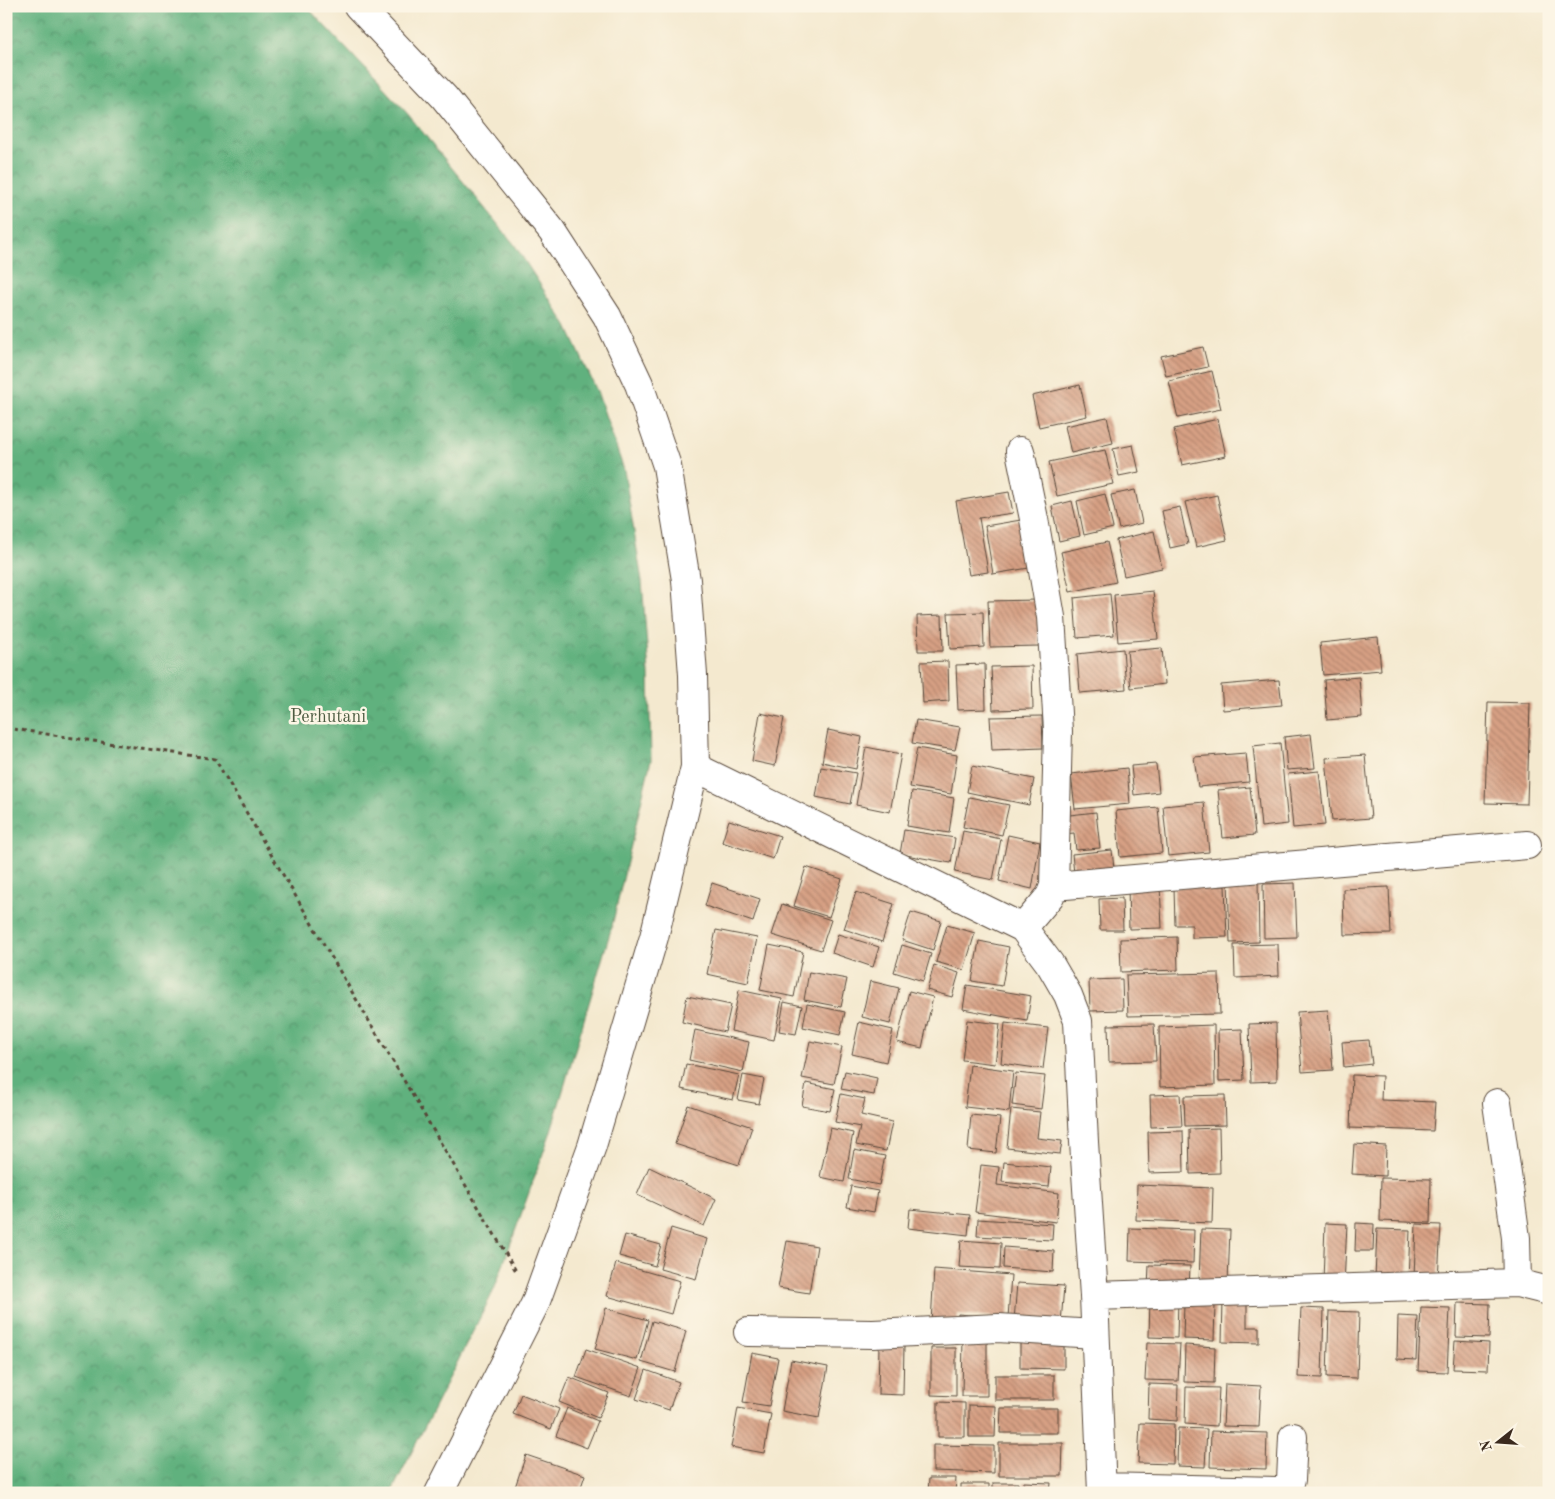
<svg xmlns="http://www.w3.org/2000/svg" width="1555" height="1499" viewBox="0 0 1555 1499" font-family="'Old Standard TT',serif">
<style>
.forest{fill:url(#forest-crowns);stroke:#4e6e4e}
.building{fill:url(#building-back-hatch)}
.lines{fill:none;stroke-linecap:round;stroke-linejoin:round}
.minor-casing{stroke:#574739;stroke-width:30}
.secondary-casing{stroke:#574739;stroke-width:30}
.path{stroke:#574739;stroke-width:3;stroke-dasharray:4 4;stroke-linecap:butt}
.minor{stroke:#fff;stroke-width:28}
.secondary{stroke:#fff;stroke-width:28}
.labels{text-anchor:middle;dominant-baseline:central;stroke-width:5;stroke-linejoin:round;paint-order:stroke}
.park-label{font-size:18px;fill:#4c5b41;stroke:#fcf5e5}
</style>
<defs>
<pattern id="forest-crowns" width="20" height="18" patternUnits="userSpaceOnUse" patternTransform="scale(1.25)"><rect width="20" height="18" fill="#60b17e"/><path d="M2 6a3 3 0 1 1 6 0M12 15a3 3 0 1 1 6 0" fill="none" stroke="#509067"/></pattern>
<pattern id="building-back-hatch" width="6" height="6" patternUnits="userSpaceOnUse" patternTransform="scale(1.25)"><rect width="6" height="6" fill="#d7a084"/><path d="M-1 5l2 2M0 0l6 6M5-1l2 2" fill="none" stroke="#b0836b"/></pattern>
</defs>
<rect width="100%" height="100%" fill="#fcf5e5"/>
<filter id="ink" filterUnits="userSpaceOnUse"><feTurbulence type="fractalNoise" baseFrequency=".02" numOctaves="2"/><feDisplacementMap in="SourceGraphic" scale="10" xChannelSelector="R" yChannelSelector="G"/><feConvolveMatrix kernelMatrix="1 2 1 2 8 2 1 2 1" color-interpolation-filters="sRGB"/></filter>
<filter id="wash" filterUnits="userSpaceOnUse"><feTurbulence type="fractalNoise" baseFrequency=".0096" numOctaves="4" result="noise"/><feDisplacementMap in="SourceGraphic" scale="20" xChannelSelector="R" yChannelSelector="G"/><feGaussianBlur stdDeviation="1.12" result="paint"/><feColorMatrix in="noise" values="0 0 0 0 0 0 0 0 0 0 0 0 0 0 0 0 0 1.4 0 .05"/><feComposite in="paint" operator="in"/></filter>
<g filter="url(#wash)">
<rect width="100%" height="100%" fill="#f4e9cf"/>
<!-- forest -->
<path class="forest" d="M6 6H306L407 113 514 244 567 326 597 391 624 470 642 581 649 673 651 760 612 926 550 1134 494 1290 391 1493H6Z"/>
<g id="blocks">
<!-- building -->
<path class="building" d="M1203 347 1208 367 1166 376 1161 356Z
M1212 371 1221 409 1178 418 1169 381Z
M1080 385 1087 416 1039 427 1032 396Z
M1107 417 1113 443 1071 453 1065 426Z
M1218 419 1226 456 1182 465 1174 429Z
M1133 445 1139 472 1119 476 1113 449Z
M1105 450 1113 484 1057 496 1049 462Z
M1135 490 1142 523 1119 529 1111 495Z
M1009 492 1013 513 979 518 988 572 969 575 956 501Z
M1105 494 1113 528 1084 535 1077 501Z
M1217 495 1227 540 1196 547 1185 502Z
M1072 501 1080 536 1059 541 1052 506Z
M1180 507 1188 544 1170 548 1162 511Z
M1021 520 1029 568 993 574 985 526Z
M1154 531 1162 568 1124 576 1116 540Z
M1107 542 1116 582 1070 592 1061 552Z
M1153 591 1158 639 1118 642 1114 595Z
M1110 594 1114 635 1077 638 1074 598Z
M1037 600 1039 646 990 647 988 601Z
M983 612 984 647 950 649 948 613Z
M942 615 943 651H918L917 616Z
M1378 637 1381 670 1323 675 1320 643Z
M1162 648 1165 684 1131 688 1127 651Z
M1123 649 1126 689 1080 693 1077 654Z
M948 661 949 701 923 703 921 662Z
M985 664 986 709 958 710 956 665Z
M1032 666 1033 709 993 710 991 667Z
M1359 677 1362 717 1327 720 1324 680Z
M1279 680 1282 705 1223 710 1221 685Z
M1488 702 1530 703 1527 804 1485 803Z
M760 713 784 718 775 766 752 761Z
M1042 716 1043 748 992 750 990 717Z
M916 720 960 727 955 750 912 743Z
M828 730 862 737 856 769 822 762Z
M1311 734 1315 768 1287 770 1284 737Z
M1280 743 1288 824 1261 827 1253 746Z
M866 747 901 754 890 812 856 805Z
M917 748 957 755 951 794 910 787Z
M1246 753 1249 782 1198 787 1194 757Z
M1365 755 1371 818 1332 821 1326 758Z
M1156 764 1159 792 1134 795 1131 766Z
M972 766 1034 779 1029 805 967 792Z
M821 767 856 773 850 804 816 797Z
M1127 768 1130 804 1075 809 1071 774Z
M1319 771 1325 825 1293 828 1288 774Z
M1250 787 1255 835 1223 838 1218 790Z
M912 791 954 798 949 833 907 826Z
M969 797 1009 805 1002 835 963 827Z
M1204 802 1209 852 1168 856 1163 806Z
M1158 807 1162 853 1120 857 1116 811Z
M1096 812 1100 848 1076 850 1074 833 1063 834 1061 816Z
M729 820 780 836 773 859 722 842Z
M904 830 955 838 951 863 900 854Z
M963 831 1001 839 993 880 955 872Z
M1008 835 1040 842 1032 889 999 881Z
M1112 850 1114 869 1074 873 1072 854Z
M806 867 842 879 829 917 794 906Z
M1258 880 1259 942 1230 943 1228 881Z
M712 883 760 899 753 922 705 906Z
M1295 883 1297 937 1264 938 1263 884Z
M1160 885 1162 928 1129 929 1128 886Z
M1225 886 1227 937 1192 938V925H1175L1174 887Z
M1389 887 1391 934 1344 935 1343 889Z
M856 892 894 904 882 942 844 929Z
M1122 898 1123 930H1100L1099 899Z
M782 904 831 920 821 950 772 935Z
M911 912 941 921 933 950 902 940Z
M947 925 975 933 964 970 936 962Z
M716 930 757 938 748 983 707 974Z
M838 934 879 947 873 967 832 953Z
M1177 937 1178 970 1121 972 1120 939Z
M979 941 1009 947 1002 986 972 981Z
M1278 944 1279 976 1235 978 1234 945Z
M769 945 803 952 794 997 760 990Z
M902 945 931 954 923 981 894 972Z
M934 965 959 973 952 997 927 990Z
M809 972 847 979 841 1007 804 1000Z
M1219 973 1220 1014 1128 1016 1126 975Z
M1122 979 1123 1010 1090 1011 1089 980Z
M870 981 899 988 890 1024 862 1017Z
M967 985 1031 996 1027 1021 963 1009Z
M739 990 782 999 774 1040 731 1031Z
M909 991 933 997 922 1048 897 1042Z
M687 996 731 1005 725 1032 682 1022Z
M784 1002 802 1006 796 1034 779 1031Z
M807 1004 845 1012 840 1035 803 1027Z
M1328 1010 1333 1070 1302 1072 1297 1012Z
M967 1020 1000 1024 995 1064 962 1060Z
M859 1022 893 1030 886 1062 852 1054Z
M1005 1023 1048 1028 1043 1069 1001 1063Z
M1276 1023 1277 1081 1251 1082 1249 1024Z
M1154 1024 1156 1061 1109 1062 1108 1025Z
M1214 1025 1215 1085 1160 1087 1159 1027Z
M1242 1029 1244 1080 1219 1081 1218 1030Z
M695 1030 749 1042 743 1072 689 1060Z
M1369 1040 1372 1064 1344 1067 1342 1042Z
M810 1041 842 1047 834 1084 802 1078Z
M686 1064 739 1075 733 1100 681 1089Z
M970 1065 1013 1071 1009 1112 965 1107Z
M845 1071 877 1078 874 1095 841 1089Z
M1016 1073 1045 1076 1041 1109 1012 1105Z
M743 1075 764 1079 759 1104 738 1100Z
M1352 1075 1382 1076 1381 1100 1435 1102 1433 1131 1350 1128Z
M806 1083 835 1089 830 1111 802 1106Z
M841 1094 865 1099 861 1115 892 1122 886 1151 856 1145 860 1127 835 1122Z
M1180 1094 1182 1126 1151 1127 1150 1095Z
M1225 1095 1226 1125 1185 1126 1184 1096Z
M688 1105 752 1127 739 1165 675 1144Z
M1011 1109 1040 1112 1037 1138 1062 1141 1060 1154 1007 1148Z
M971 1115 1000 1118 996 1153 968 1150Z
M830 1128 853 1133 844 1182 820 1177Z
M1219 1128 1220 1173 1190 1174 1189 1129Z
M1183 1131 1184 1172 1149 1173 1148 1132Z
M1354 1144 1386 1146 1385 1176 1352 1174Z
M854 1150 885 1156 879 1185 849 1179Z
M1004 1162 1051 1167 1049 1187 1002 1182Z
M981 1165 999 1167 997 1185 1059 1193 1056 1222 975 1212Z
M649 1167 716 1199 704 1226 637 1195Z
M1381 1178 1431 1179 1430 1223 1380 1221Z
M1137 1185 1213 1188 1212 1223 1136 1220Z
M851 1186 878 1191 874 1212 847 1207Z
M910 1209 970 1215 968 1235 908 1228Z
M978 1219 1053 1224 1052 1240 977 1236Z
M1325 1223 1347 1224 1344 1285 1323 1283Z
M1356 1223 1374 1224 1373 1251H1355Z
M1416 1224 1441 1225 1438 1279 1414 1278Z
M671 1228 707 1239 696 1279 660 1269Z
M1130 1228 1194 1230 1193 1263 1129 1261Z
M1201 1229 1230 1230 1228 1283 1199 1282Z
M1377 1229 1410 1230 1408 1281 1375 1279Z
M625 1235 661 1245 655 1266 619 1256Z
M961 1240 1001 1243 1000 1269 959 1267Z
M787 1241 817 1246 809 1293 778 1288Z
M1004 1247 1054 1251 1053 1272 1003 1268Z
M616 1263 680 1281 671 1314 607 1296Z
M1149 1265 1190 1266 1189 1290 1148 1288Z
M934 1269 1011 1275 1008 1318 958 1314 957 1324 931 1323Z
M1017 1283 1064 1286 1061 1323 1014 1321Z
M1150 1298 1178 1299 1177 1338 1149 1337Z
M1223 1301 1247 1302V1327H1259V1343L1222 1342Z
M1184 1303 1215 1305 1214 1340 1183 1339Z
M1457 1303 1490 1304 1489 1338 1456 1337Z
M1421 1307 1450 1308 1447 1372 1418 1371Z
M606 1308 648 1320 637 1360 595 1349Z
M1301 1308 1324 1309 1322 1378 1298 1377Z
M1329 1311 1359 1312 1357 1378 1327 1377Z
M1398 1316 1418 1317 1416 1360 1397 1359Z
M652 1321 686 1331 675 1372 641 1362Z
M1020 1335H1064V1369L1020 1368Z
M963 1336H987V1396H962Z
M1455 1341 1489 1343 1488 1370 1453 1369Z
M1147 1343 1180 1344 1178 1381 1145 1380Z
M879 1345 904 1346 903 1395 878 1394Z
M1185 1345 1215 1347 1214 1383 1184 1382Z
M931 1348H956V1396L931 1395Z
M586 1349 641 1368 631 1396 576 1377Z
M752 1353 778 1358 769 1406 743 1402Z
M791 1360 828 1367 819 1418 782 1411Z
M646 1370 679 1382 669 1410 636 1399Z
M995 1375H1054V1400H995Z
M569 1377 609 1393 598 1418 559 1402Z
M1149 1384 1178 1385 1177 1421 1148 1419Z
M1225 1384 1261 1386 1259 1427 1223 1426Z
M1186 1387 1219 1388 1217 1426 1185 1424Z
M521 1394 559 1409 551 1429 513 1414Z
M938 1402 965 1403V1437H938Z
M969 1405 996 1406 995 1437H969Z
M567 1408 598 1421 587 1448 556 1436Z
M738 1408 771 1414 764 1453 731 1447Z
M1001 1408H1058V1433H1000Z
M1140 1423 1174 1424 1173 1464 1138 1463Z
M1178 1428 1207 1429 1205 1467 1177 1466Z
M1211 1431 1267 1433 1266 1469 1210 1467Z
M999 1443H1063L1062 1476H999Z
M933 1445 994 1446V1473L933 1471Z
M526 1455 585 1475 579 1493H513Z
M929 1478H956L955 1493H928Z
M1024 1482 1051 1483 1050 1493H1023Z
M993 1483H1018V1493H993Z
M961 1484H989V1493H961Z"/>
</g>
</g>
<g filter="url(#ink)">
<use href="#blocks" fill-opacity="0" stroke="#574739" stroke-width="1"/>
<g class="lines">
<!-- minor casing -->
<g class="minor-casing">
<path id="minor" d="M1020 451 1034 519 1051 617 1055 679 1058 731 1054 886 1050 896 1023 928
M695 767 1023 928 1050 964 1068 995 1078 1021 1084 1142 1094 1296 1102 1493
M1054 886 1527 845
M1497 1103 1516 1238 1517 1283
M1094 1296 1517 1283 1549 1291
M748 1332 873 1334 998 1328 1095 1334
M1102 1487 1279 1491 1287 1487 1291 1480 1293 1437"/>
</g>
<!-- secondary casing -->
<g class="secondary-casing">
<path id="secondary" d="M358 6 444 97 552 231 607 316 639 384 667 466 686 580 693 675 695 767 654 937 592 1146 535 1304 439 1493"/>
</g>
<!-- path -->
<path class="path" d="M6 728 215 759 516 1271"/>
<!-- minor -->
<use href="#minor" class="minor"/>
<!-- secondary -->
<use href="#secondary" class="secondary"/>
</g>
</g>
<g class="labels">
<!-- park labels -->
<g class="park-label">
<text x="328" y="717">Perhutani</text>
</g>
</g>
<!-- margin -->
<rect width="1555" height="1499" fill="none" stroke="#fcf5e5" stroke-width="25"/>
<!-- north arrow -->
<g transform="translate(1498 1442) rotate(253)" stroke="#fcf5e5" stroke-width="4" paint-order="stroke">
<path d="M0-4L9 19L0 12L-9 19Z" fill="#3b2a1e"/>
<text y="-8" font-size="14" font-weight="bold" text-anchor="middle" fill="#3b2a1e">N</text>
</g>
</svg>
